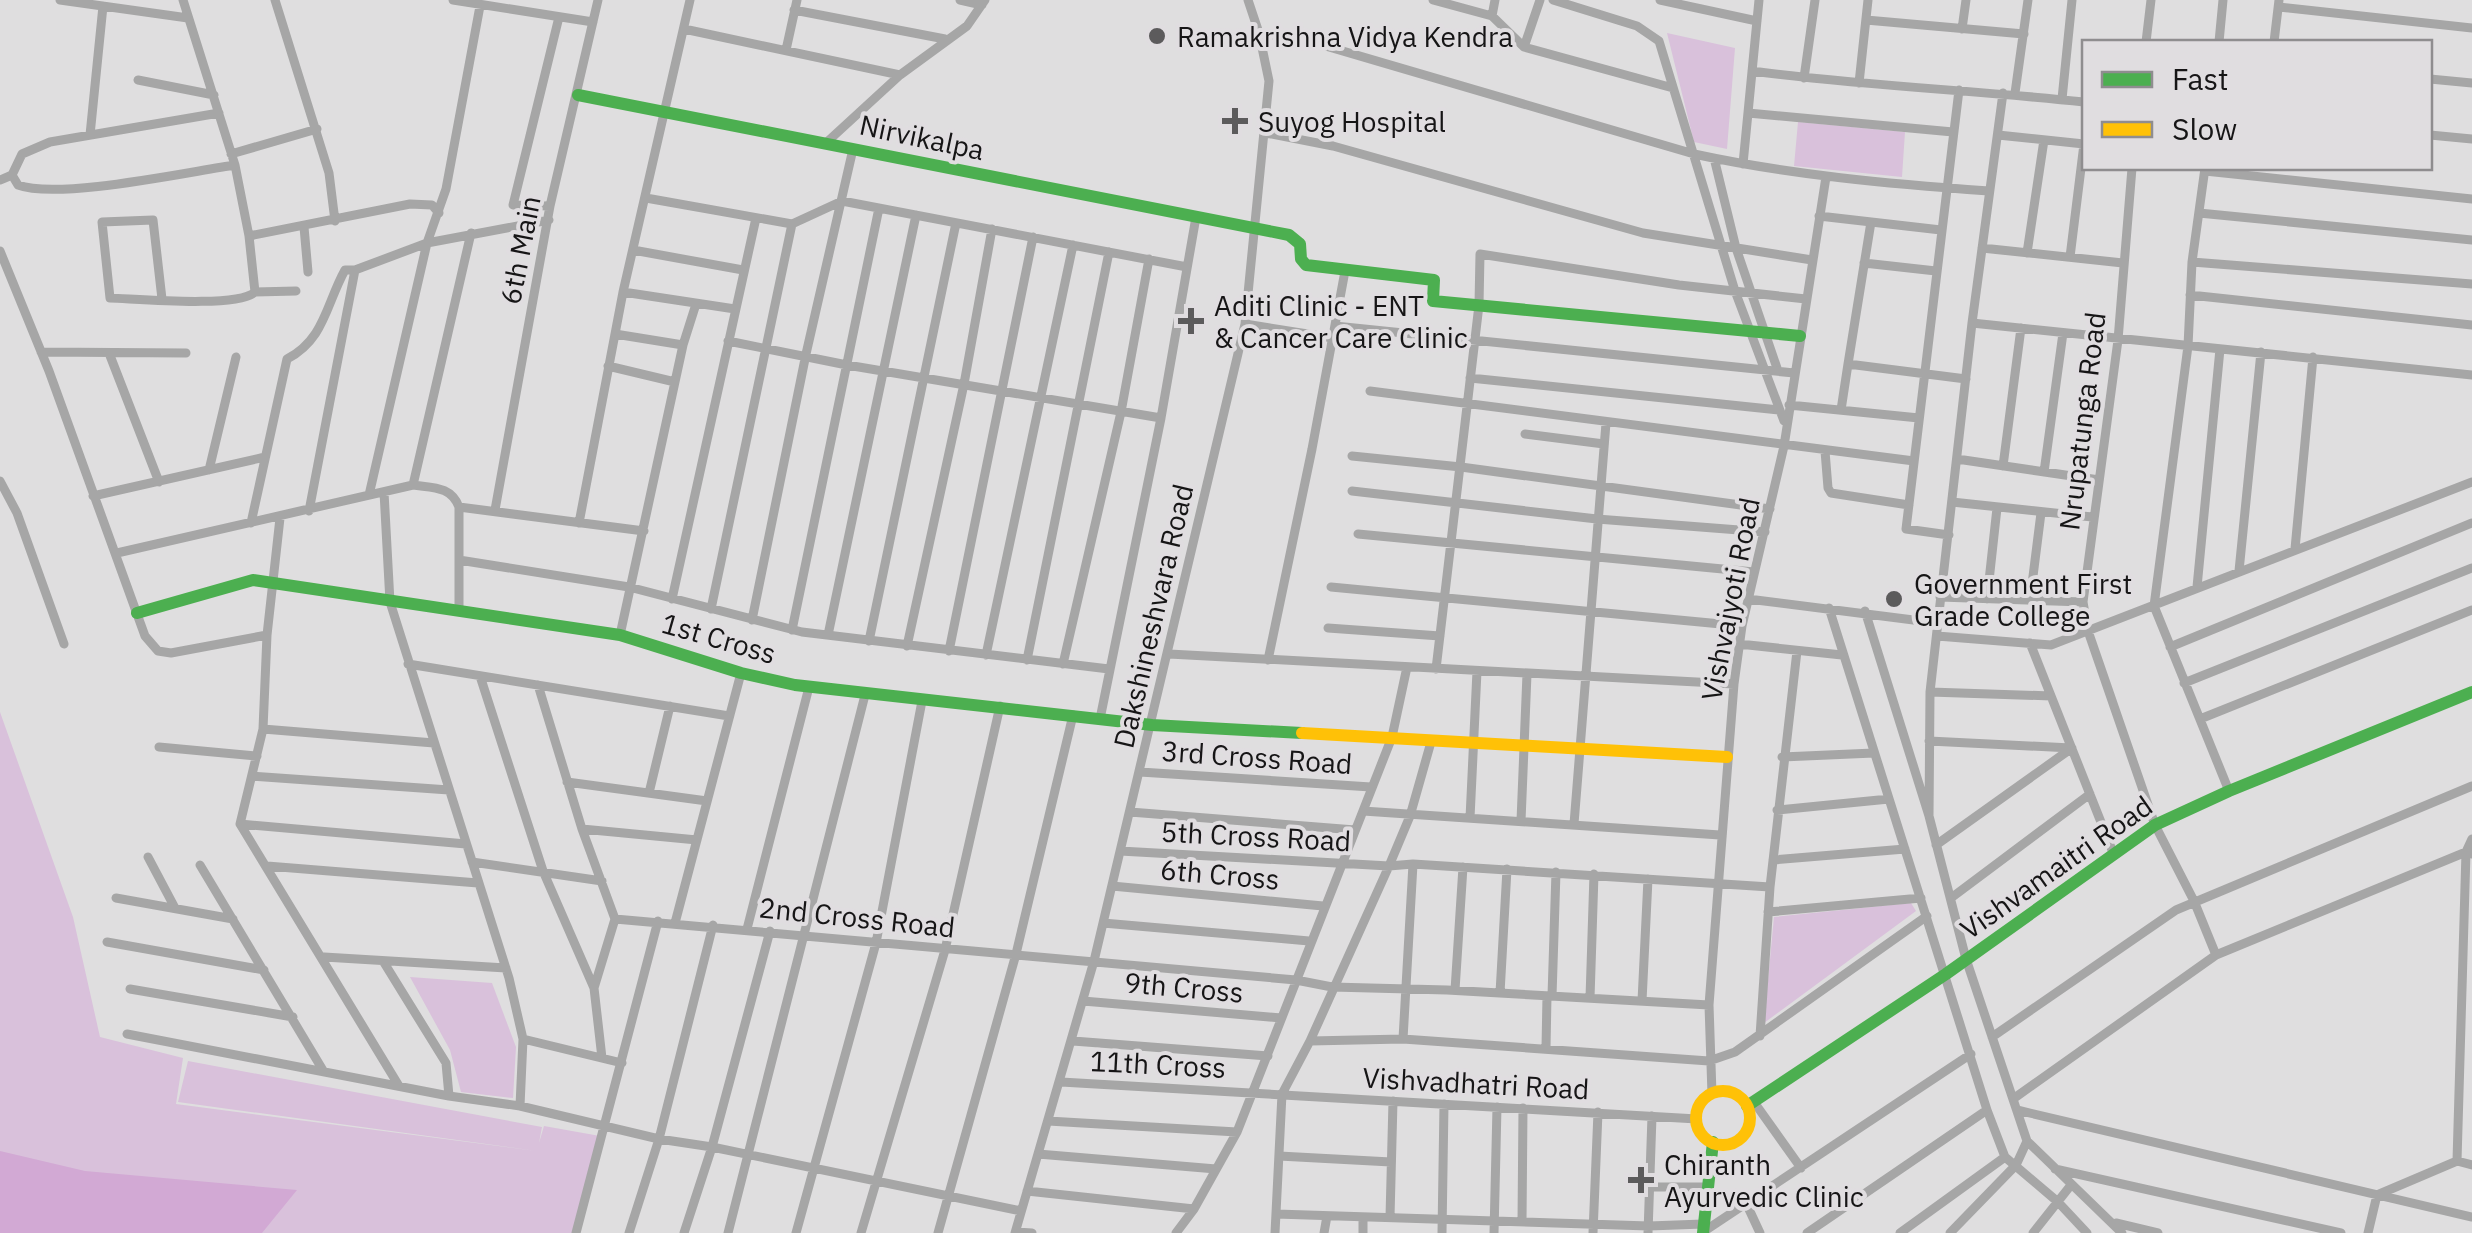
<svg xmlns="http://www.w3.org/2000/svg" width="2472" height="1233" viewBox="0 0 2472 1233" font-family="'IBM Plex Sans',sans-serif">
<style>
.park{fill:#d9c1db}
.water{fill:#d2a9d4}
.lines{fill:none;stroke-linecap:round;stroke-linejoin:round}
.street{stroke:#a6a6a6;stroke-width:9}
.fast{stroke:#4caf50;stroke-width:12}
.slow{stroke:#ffc107;stroke-width:12}
.poi-dot{fill:#5c5b5c;stroke:#e0dde0;stroke-width:4}
.labels{text-anchor:middle;dominant-baseline:central;stroke-width:8;stroke-linejoin:round;paint-order:stroke}
.poi-label{font-size:28px;fill:#161516;stroke:#e0dde0;text-anchor:start}
.street-label{font-size:28px;fill:#161516;stroke:#e0dde0}
</style>
<rect width="100%" height="100%" fill="#dfdedf"/>
<!-- park -->
<path class="park" d="M1667 33 1735 48 1727 149 1694 142Z
M1798 122 1905 132 1902 177 1794 166Z
M0 712 73 917 100 1037 183 1058 176 1104 537 1151 178 1102 188 1061 542 1127 539 1143 544 1126 600 1136 572 1233H0Z
M1911 903 1916 911 1764 1023 1774 917Z
M410 977 492 983 516 1047 513 1098 461 1092 450 1050Z"/>
<!-- water -->
<path class="water" d="M0 1151 85 1171 297 1190 262 1233H0Z"/>
<g class="lines">
<!-- street -->
<path class="street" d="M60 0 188 18
M275 0 329 173 335 221
M453 0 593 22
M960 0 982 5
M1433 0 1492 16 1524 47 1673 88
M1553 0 1637 26 1659 41 1735 291 1784 421
M1660 0 1757 21
M2279 7 2472 28
M794 10 945 39
M1492 16 1495 0
M1866 20 2024 34
M684 29 900 75
M1962 29 1966 0
M1259 33 1312 42 1694 154C1791 175 1889 184 1989 191
M2146 42 2151 0
M2219 42 2223 0
M2274 42 2279 0
M1524 47 1540 0
M786 50 797 0
M1752 71C1863 86 1974 90 2084 102
M1804 78 1815 0
M2430 79 2472 83
M138 80 214 95
M1859 83 1868 0
M2015 93 2028 0
M2062 99 2072 0
M1748 113 1953 132
M1266 133 1333 146 1643 233 1812 260
M90 135 103 6
M1998 135 2084 144 2070 257
M2430 135 2472 139
M827 142 900 75 967 26 985 0
M231 154 317 129
M1714 158 1736 248 1778 371
M1743 164 1759 0
M2132 168 2118 340 2083 602 2088 631 2155 825 2194 901 2216 955
M2205 168 2192 262 2188 346 2154 606 2229 791
M2205 171 2472 199
M12 175 18 185C58 200 187 172 235 165
M0 180 12 175 22 154 50 142 219 113
M646 198 792 224 842 201 1187 267
M550 206 513 205 559 17
M2199 213 2472 240
M1819 216 1941 230
M304 227 308 272
M249 236 410 204 432 205 439 213
M1982 248 2123 263
M633 250 743 270
M0 251 49 371 145 636 158 651 171 653 267 635
M2027 253 2044 140
M2192 262 2472 284
M1864 263 1936 271
M255 292 296 291
M623 292 735 309
M2190 295 2472 325
M162 299 153 220 102 222 110 298C139 299 237 308 255 292L249 236 235 165 183 0
M1972 323 2472 375
M1245 324 1333 338
M1335 326 1794 373
M615 334 683 345
M728 341 847 365 1161 418
M41 352 186 353
M109 353 159 482
M1848 364 1871 222
M608 366 675 382
M1470 378 1779 410
M1370 391 1914 461
M1789 405 1919 418
M1841 410 1848 364 1966 379
M1525 434 1604 444
M1825 451 1828 488 1831 493 1909 505
M1352 456 1461 467 1770 509
M1957 459 2099 480
M2003 466 2021 328
M209 470 236 357
M2044 472 2063 333
M0 481 17 513 64 644
M413 485 471 233
M1352 491 1597 519 1765 532
M384 492 390 602 509 978 523 1039 520 1106
M369 495 427 243 446 189 480 6
M93 496 265 457
M1952 502 2092 517
M459 507 644 531
M495 510 550 206 598 0
M309 511 355 270 427 243 549 220
M280 518 267 635 263 729 240 824 399 1086
M251 523 287 359C325 339 326 304 345 270H355
M579 523 623 292 690 0
M1358 534 1754 572
M1949 535 1906 529 1959 90
M2295 549 2313 357
M117 553 413 485C433 488 451 486 459 507V611
M459 560 629 587 802 632 1109 669
M2239 571 2261 352
M1331 587 1742 626
M2197 587 2220 349
M1940 597 2083 602
M672 599 756 218
M1748 599 1937 623
M1987 599 1997 508
M2030 600 2041 513
M1829 608 1987 1110 2005 1157 2058 1202 2087 1233
M711 609 792 224
M1865 611 1929 816 1966 959 2027 1141 2122 1233
M752 620 806 354 853 149
M1328 628 1440 636
M792 630 879 208
M620 635 683 345 696 304
M828 635 916 215
M1937 636 2051 645 2472 482
M869 641 956 223
M2030 643 2114 855
M1739 644 1842 655
M907 646 964 384 992 229
M2170 647 2472 523
M949 651 1033 237
M1169 654 1734 684
M986 655 1073 245
M1027 660 1109 252
M1268 660 1312 449 1345 271
M408 664 729 716
M1063 664 1121 412 1149 259
M1436 669 1479 305 1480 254 1679 285 1806 299
M480 676 543 871 594 988 602 1058
M2184 683 2472 568
M538 685 582 829 615 919 594 988
M1930 692 2051 696
M1100 719 1161 418 1196 217
M2200 719 2472 610
M263 729 434 743
M1929 741 2071 748
M159 747 257 756
M1782 757 1874 753
M1140 772 1371 787
M252 776 449 790
M567 782 707 801
M649 793 670 706
M1777 810 1889 799
M1363 811 1720 835
M1130 812 1355 830
M1929 816 1930 692 1972 323 2003 93
M1470 818 1477 671
M1521 821 1527 674
M240 824 466 844
M1574 824 1606 423
M582 829 697 840
M1936 845 2072 748
M1120 851 1389 866 1413 864 1770 887
M148 857 175 908
M1773 860 1905 849
M472 862 602 881
M200 865 324 1072
M267 866 478 883
M1112 886 1323 906
M116 898 233 919
M1951 898 2090 794
M1768 912 1921 898
M615 919 1296 980 1332 987 1447 990 1709 1005
M675 923 741 673
M1103 923 1309 941
M747 929 809 687
M107 942 264 970
M324 957 506 968
M383 961 446 1063 449 1096
M130 989 293 1017
M1455 990 1463 867
M1500 993 1507 869
M1552 996 1556 872
M1590 998 1594 874
M1083 1001 1281 1018
M1642 1001 1648 879
M127 1034 449 1096 520 1106 659 1139 712 1147 1021 1211
M1760 1036 1770 887 1797 651
M1992 1037 2176 910 2472 786
M523 1039 622 1063
M1403 1039 1413 864
M1073 1041 1268 1056
M1310 1041 1403 1039 1709 1061 1735 1052 1927 916
M1546 1048 1547 996
M1061 1082 1697 1119
M1712 1094 1709 1005 1734 684 1742 626 1784 446 1826 177
M2013 1099 2216 955 2466 852 2472 854
M1754 1102 1801 1168
M2017 1110 2472 1217
M1048 1121 1237 1132
M1038 1154 1216 1169
M1279 1156 1391 1162
M2457 1161 2466 852 2472 839
M2055 1169 2341 1233
M1649 1187H1706
M1027 1191 1194 1209
M1747 1205 1760 1233
M1276 1214 1649 1226 1703 1224
M1390 1217 1393 1101
M1522 1222 1523 1108
M2116 1223 2158 1233
M1016 1232 1032 1233
M1703 1232 1971 1054
M576 1233 658 921
M629 1233 659 1139 713 925
M684 1233 712 1147 770 931
M728 1233 865 695
M796 1233 876 943 922 701
M861 1233 945 950 1000 706
M938 1233 1016 954 1073 715
M1015 1233 1094 961 1245 324 1269 81 1259 33 1248 0
M1176 1233 1194 1209 1237 1132 1392 737 1407 667
M1275 1233 1282 1094 1310 1041 1389 866 1410 816 1431 742
M1324 1233 1327 1216
M1363 1233V1217
M1442 1233 1444 1104
M1494 1233 1497 1107
M1593 1233 1598 1112
M1648 1233 1652 1116
M1807 1233 1987 1110
M1900 1233 2005 1157
M1950 1233 2016 1165 2027 1141
M2033 1233 2071 1185
M2368 1233 2377 1195 2457 1161 2472 1165"/>
<!-- fast -->
<path class="fast" d="M578 95 1289 235 1300 244 1301 259 1306 265 1434 280 1433 301 1800 336
M137 613 253 580 620 635 741 673 795 685 1152 725 1302 733
M1747 1106 1946 974 2155 825 2229 791 2472 692
M1703 1233 1713 1142"/>
<!-- slow -->
<path class="slow" d="M1302 733 1727 757
M1696 1118a27 27 0 1 1 54 0a27 27 0 1 1-54 0Z"/>
</g>
<!-- markers -->
<g class="poi-dot">
<circle cx="1157" cy="36" r="10"/>
<path d="M1230 106h10v10h10v10h-10v10h-10v-10h-10v-10h10z"/>
<path d="M1186 306h10v10h10v10h-10v10h-10v-10h-10v-10h10z"/>
<circle cx="1894" cy="599" r="10"/>
<path d="M1636 1165h10v10h10v10h-10v10h-10v-10h-10v-10h10z"/>
</g>
<g class="labels">
<!-- poi labels -->
<g class="poi-label">
<text x="1177" y="36">Ramakrishna Vidya Kendra</text>
<text x="1258" y="121">Suyog Hospital</text>
<text x="1214" y="305">Aditi Clinic - ENT<tspan x="1214" dy="32">&amp; Cancer Care Clinic</tspan></text>
<text x="1914" y="583">Government First<tspan x="1914" dy="32">Grade College</tspan></text>
<text x="1664" y="1164">Chiranth<tspan x="1664" dy="32">Ayurvedic Clinic</tspan></text>
</g>
<!-- street labels -->
<g class="street-label">
<text transform="translate(922 137) rotate(12)">Nirvikalpa</text>
<text transform="translate(520 250) rotate(-79)">6th Main</text>
<text transform="translate(2082 421) rotate(-83)">Nrupatunga Road</text>
<text transform="translate(1730 599) rotate(-79)">Vishvajyoti Road</text>
<text transform="translate(1153 616) rotate(-77)">Dakshineshvara Road</text>
<text transform="translate(719 638) rotate(16)">1st Cross</text>
<text transform="translate(1257 757) rotate(4)">3rd Cross Road</text>
<text transform="translate(1256 836) rotate(3)">5th Cross Road</text>
<text transform="translate(2056 867) rotate(-35)">Vishvamaitri Road</text>
<text transform="translate(1220 874) rotate(5)">6th Cross</text>
<text transform="translate(857 917) rotate(6)">2nd Cross Road</text>
<text transform="translate(1184 987) rotate(5)">9th Cross</text>
<text transform="translate(1158 1064) rotate(3)">11th Cross</text>
<text transform="translate(1476 1083) rotate(3)">Vishvadhatri Road</text>
</g>
</g>
<!-- legend -->
<rect x="2082" y="40" width="350" height="130" fill="#e0dde0" stroke="#8f8d8f" stroke-width="2.5"/>
<rect x="2102" y="72" width="50" height="15" fill="#4caf50" stroke="#8f8d8f" stroke-width="2.5"/>
<text x="2172" y="90" font-size="30" fill="#161516">Fast</text>
<rect x="2102" y="122" width="50" height="15" fill="#ffc107" stroke="#8f8d8f" stroke-width="2.5"/>
<text x="2172" y="140" font-size="30" fill="#161516">Slow</text>
</svg>
